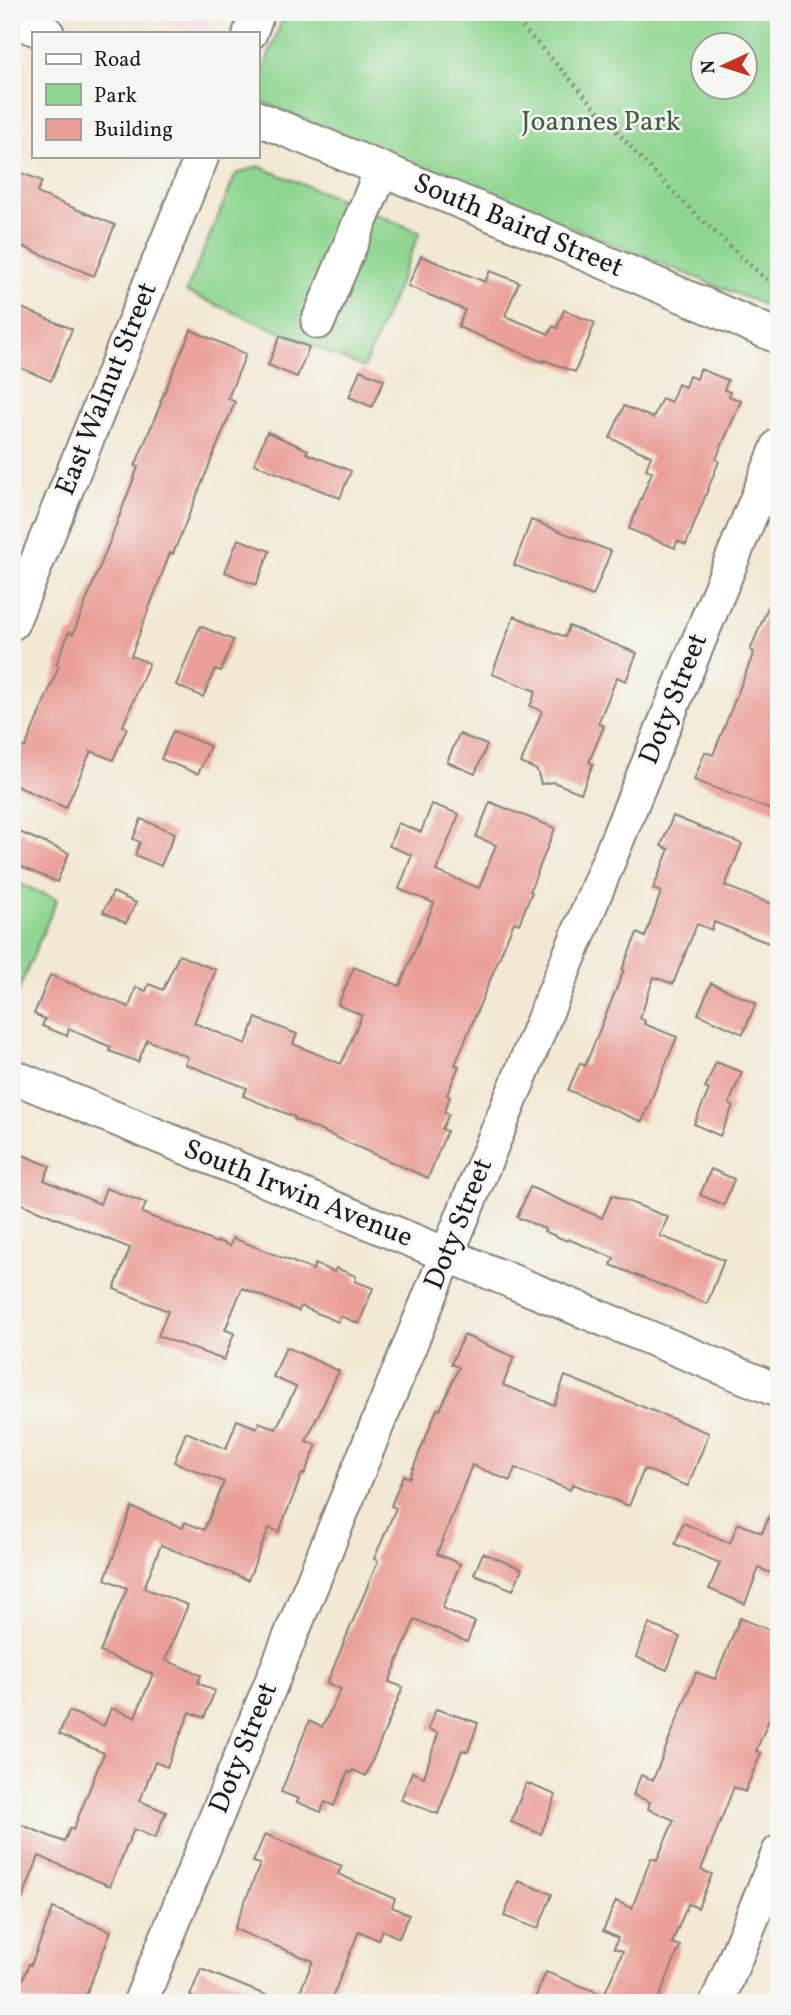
<svg xmlns="http://www.w3.org/2000/svg" width="791" height="2015" viewBox="0 0 791 2015" font-family="Vollkorn,serif">
<style>
.built{fill:#f6cfd8}
.green{fill:#8ed690;stroke:#557956;stroke-width:2;fill-rule:evenodd}
.building{fill:#ea9e98}
.lines{fill:none;stroke-linecap:round;stroke-linejoin:round}
.minor-casing{stroke:#878278;stroke-width:37}
.path{stroke:#878278;stroke-width:4.5;stroke-dasharray:2 5;stroke-linecap:butt}
.minor{stroke:#fff;stroke-width:33}
.labels{text-anchor:middle;dominant-baseline:central;stroke-width:5;stroke-linejoin:round;paint-order:stroke}
.park-label{font-size:28px;fill:#445d45;stroke:#f6f6f2}
.street-label{font-size:28px;fill:#1c1c1c;stroke:#f6f6f2}
</style>
<rect width="100%" height="100%" fill="#f6f6f2"/>
<filter id="ink" filterUnits="userSpaceOnUse"><feTurbulence type="fractalNoise" baseFrequency=".0143" numOctaves="2"/><feDisplacementMap in="SourceGraphic" scale="14" xChannelSelector="R" yChannelSelector="G"/><feConvolveMatrix kernelMatrix="1 2 1 2 8 2 1 2 1" color-interpolation-filters="sRGB"/></filter>
<filter id="wash" filterUnits="userSpaceOnUse"><feTurbulence type="fractalNoise" baseFrequency=".00686" numOctaves="4" result="noise"/><feDisplacementMap in="SourceGraphic" scale="28" xChannelSelector="R" yChannelSelector="G"/><feGaussianBlur stdDeviation="1.57" result="paint"/><feColorMatrix in="noise" values="0 0 0 0 0 0 0 0 0 0 0 0 0 0 0 0 0 1.4 0 .05"/><feComposite in="paint" operator="in"/></filter>
<g filter="url(#wash)">
<rect width="100%" height="100%" fill="#f2e8d3"/>
<!-- built -->
<path class="built" d="M140 12H214L205 33H192Z"/>
<!-- green -->
<path class="green" d="M285 12H779V311L257 100V86ZM704 46H746V88H704Z
M258 166 420 232 364 368 186 292 236 174Z
M12 881 57 899 12 1006Z"/>
<g id="blocks">
<!-- building -->
<path class="building" d="M12 169 42 181 37 193 115 225 94 276 12 242Z
M421 256 485 282 490 271 519 282 505 316 549 334 553 326 557 328 564 310 595 323 575 372 544 360 543 362 458 327 465 310 408 286Z
M12 304 72 329 51 381 12 364Z
M191 330 246 354 228 398 235 402 173 554 170 553 131 656 149 663 123 726 127 728 113 760 91 751 66 808 12 784V742L25 748 59 666 56 664 69 632 73 634 108 546 138 467 135 466 161 403 160 402Z
M280 336 309 347 297 377 268 365Z
M700 369 728 380 724 390 730 392 729 396 741 401 716 459 719 461 686 545 677 541 675 548 629 529 652 472 646 469 651 456 610 438 624 406 653 418 662 398 671 402 678 384 685 387 689 376 697 379Z
M360 370 384 380 372 407 349 397Z
M267 432 308 450 306 453 351 471 340 498 254 464Z
M531 520 611 551 593 596 514 565Z
M238 539 270 551 256 585 225 572Z
M779 581V813L694 780 705 752 713 755 754 652 750 650Z
M514 616 565 637 569 626 637 653 626 681 617 677 598 724 604 726 589 762 593 764 581 793 553 782 541 784 537 770 521 763 542 711 530 706 536 691 492 674Z
M200 626 233 640 221 671 215 669 203 697 176 685Z
M173 731 210 746 198 774 161 759Z
M459 734 487 745 475 774 447 762Z
M490 802 555 828 530 891 532 892 519 924 514 922 455 1065 459 1066 447 1095 450 1097 444 1112 449 1114 442 1129 447 1131 428 1178 294 1119 295 1117 243 1096 247 1088 185 1064 188 1057 147 1040 138 1062 109 1051 111 1047 69 1029 67 1036 42 1026 45 1019 34 1014 50 975 129 1007 136 987 146 991 149 984 163 990 179 955 216 970 194 1023 246 1044 256 1018 297 1034 293 1044 341 1064 362 1015 338 1005 354 967 400 986 434 903 399 889 412 855 389 846 398 823 421 832 432 804 459 814 436 871 479 888 496 845 476 837Z
M673 816 742 844 725 886 779 907V947L714 922 712 930 697 924 673 984 654 977 640 1018 645 1021 644 1024 677 1037 642 1122 568 1090 580 1063 585 1066 624 970H622L637 933 645 937 661 892 653 889 669 849 661 846Z
M141 819 175 833 161 866 135 855 140 842 133 839Z
M12 829 69 853 57 882 12 863Z
M113 892 136 903 126 923 103 912Z
M711 983 756 1003 743 1034 698 1014Z
M716 1062 742 1072 729 1104 733 1106 720 1136 694 1124 709 1090 705 1088Z
M23 1155 50 1166 44 1180 100 1204 106 1188 146 1203 142 1213 217 1243 218 1241 230 1246 233 1238 313 1270 315 1264 334 1272 336 1268 356 1276 355 1281 373 1288 359 1324 341 1316 338 1322 301 1306 299 1311 242 1288 225 1330 234 1333 224 1360 158 1336 168 1311 114 1289 130 1248 12 1200V1183Z
M711 1169 734 1179 724 1205 700 1195Z
M530 1187 602 1218 612 1195 668 1217 660 1236 724 1260 707 1304 611 1265 614 1258 568 1239 567 1241 544 1231 545 1229 517 1217Z
M464 1335 514 1357 503 1385 554 1405 565 1376 709 1433 688 1486 644 1469 629 1506 573 1484 570 1490 515 1468 510 1481 472 1465 437 1554 460 1564 442 1608 475 1622 467 1642 415 1619 389 1682 403 1687 366 1776 353 1770 351 1773 348 1772 334 1806 325 1802 321 1812 297 1802 299 1799 281 1792 309 1721 322 1727 341 1689 327 1683 378 1561 374 1559 396 1508 391 1506 403 1475 409 1478 437 1409 440 1410 459 1367 451 1364Z
M286 1347 339 1371 306 1441 317 1445 304 1475 302 1474 279 1532 269 1528 248 1580 161 1545 144 1588 188 1605 165 1660 201 1675 198 1683 215 1691 204 1718 190 1712 167 1767 155 1762 140 1801 166 1812 155 1838 134 1829 110 1886 39 1856 14 1920H12V1821L64 1842 70 1828 73 1830 104 1753 59 1734 69 1711 104 1726 111 1708 135 1717 153 1674 100 1652 127 1588 105 1579 132 1507 183 1528 185 1522 204 1530 224 1482 174 1462 186 1432 226 1449 237 1420 257 1428 259 1422 276 1429 296 1387 273 1377Z
M779 1494V1574L773 1572V1574L759 1568 745 1604 709 1589 720 1563 675 1544 683 1523 730 1543 738 1523 762 1533Z
M483 1553 522 1569 513 1590 474 1574Z
M740 1618 779 1634V1696L756 1751 761 1753 745 1792 734 1787 701 1870 712 1874 698 1908 688 1904 672 1943 680 1946 657 2003H533L546 1972 604 1995 623 1951 614 1948 618 1938 603 1931 616 1901 632 1908 651 1858 657 1860 674 1820 648 1809 650 1802 633 1795 641 1775 653 1780 696 1672 715 1679Z
M649 1624 680 1637 667 1670 636 1657Z
M436 1709 478 1723 468 1752 462 1750 438 1814 401 1800 412 1772 424 1777 438 1733 428 1729Z
M526 1783 556 1795 541 1834 511 1822Z
M265 1834 342 1866 338 1874 395 1899 392 1907 409 1915 399 1938 382 1930 378 1940 359 1931 330 2003H295L313 1961 234 1929 260 1864 253 1862Z
M518 1881 552 1894 538 1929 504 1916Z
M53 1908 111 1931 83 2003H33L16 1996 29 1964 31 1965Z
M201 1969 283 2002 282 2003H207L190 1996Z"/>
</g>
</g>
<g filter="url(#ink)">
<use href="#blocks" fill-opacity="0" stroke="#878278" stroke-width="2"/>
<g class="lines">
<!-- minor casing -->
<g class="minor-casing">
<path id="minor" d="M12 20 47 33
M250 33 258 12
M257 118 537 233 779 337
M318 322 382 169
M12 623 202 156
M12 1076 779 1391
M140 2003 779 445
M717 2003 779 1852"/>
</g>
<!-- path -->
<path class="path" d="M508 12C552 58 594 106 637 154 681 202 730 247 779 291"/>
<!-- minor -->
<use href="#minor" class="minor"/>
</g>
</g>
<g class="labels">
<!-- park labels -->
<g class="park-label">
<text x="601" y="122">Joannes Park</text>
</g>
<!-- street labels -->
<g class="street-label">
<text transform="translate(518 226) rotate(23)">South Baird Street</text>
<text transform="translate(107 389) rotate(-68)">East Walnut Street</text>
<text transform="translate(674 699) rotate(-68)">Doty Street</text>
<text transform="translate(298 1194) rotate(22)">South Irwin Avenue</text>
<text transform="translate(459 1224) rotate(-68)">Doty Street</text>
<text transform="translate(244 1748) rotate(-68)">Doty Street</text>
</g>
</g>
<!-- margin -->
<rect width="791" height="2015" fill="none" stroke="#f6f6f2" stroke-width="42"/>
<!-- legend -->
<rect x="32" y="32" width="228" height="126" fill="#f6f6f2" stroke="#9f9f9c" stroke-width="2"/>
<rect x="46" y="54" width="35" height="10" fill="#ffffff" stroke="#9f9f9c" stroke-width="2"/>
<text x="94" y="66" font-size="21" fill="#1c1c1c">Road</text>
<rect x="46" y="84" width="35" height="21" fill="#8ed690" stroke="#9f9f9c" stroke-width="2"/>
<text x="94" y="102" font-size="21" fill="#1c1c1c">Park</text>
<rect x="46" y="119" width="35" height="21" fill="#ea9e98" stroke="#9f9f9c" stroke-width="2"/>
<text x="94" y="136" font-size="21" fill="#1c1c1c">Building</text>
<!-- north arrow -->
<g transform="translate(724 66) rotate(266)"><circle r="33" fill="#f6f6f2" stroke="#9f9f9c" stroke-width="2"/>
<path d="M0-5L12 26L0 18L-12 26Z" fill="#c8321e"/>
<text y="-10" font-size="19" font-weight="bold" text-anchor="middle" fill="#1c1c1c">N</text>
</g>
</svg>
